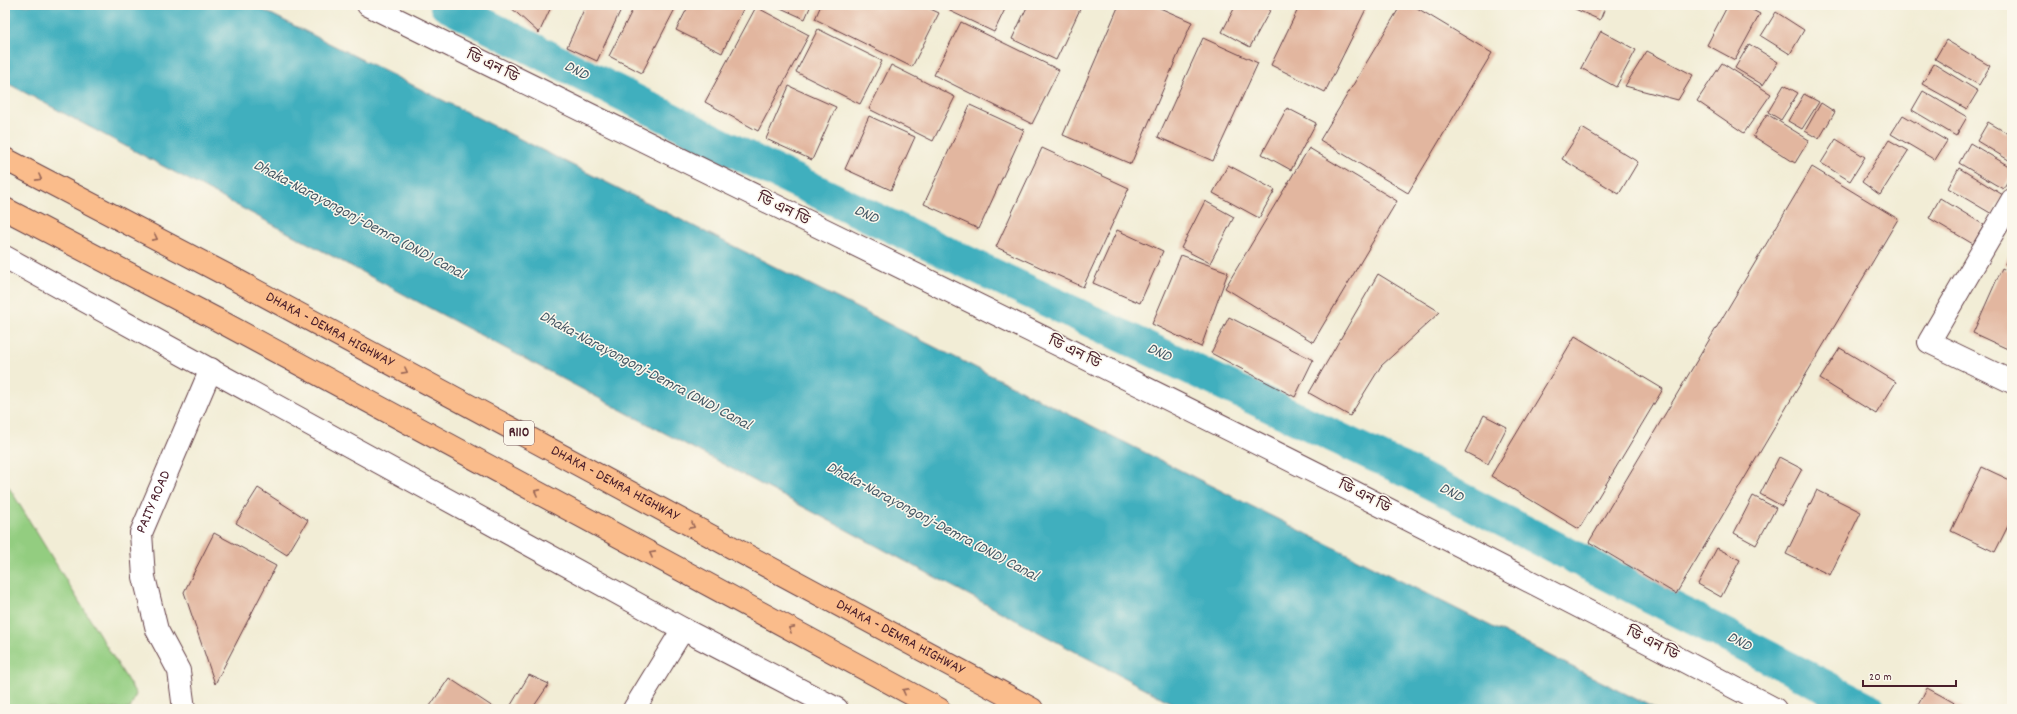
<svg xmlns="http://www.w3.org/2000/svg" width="2017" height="714" viewBox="0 0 2017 714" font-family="Dekko,'Noto Sans Bengali',sans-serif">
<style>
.green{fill:#93cd80;stroke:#6e7656}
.water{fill:#41afbe;stroke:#466774}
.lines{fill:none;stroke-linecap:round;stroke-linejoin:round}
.canal{stroke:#41afbe;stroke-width:33}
.building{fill:#e2b69f}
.street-casing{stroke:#633e45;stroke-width:24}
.primary-casing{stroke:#633e45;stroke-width:24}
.street{stroke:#fff;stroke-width:22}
.primary{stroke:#fabc8b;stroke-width:22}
.oneway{stroke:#996656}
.labels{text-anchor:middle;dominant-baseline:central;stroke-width:3;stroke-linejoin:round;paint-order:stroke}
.shield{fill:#fbf7ec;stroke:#7f6065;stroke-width:1}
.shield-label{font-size:14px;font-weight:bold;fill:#4a1f2b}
.street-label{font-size:15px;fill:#4a1f2b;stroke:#fbf7ec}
.water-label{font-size:16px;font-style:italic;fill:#465966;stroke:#fbf7ec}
</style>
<rect width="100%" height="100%" fill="#fbf7ec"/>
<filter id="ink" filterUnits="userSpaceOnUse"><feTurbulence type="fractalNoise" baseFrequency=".025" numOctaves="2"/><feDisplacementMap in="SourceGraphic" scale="8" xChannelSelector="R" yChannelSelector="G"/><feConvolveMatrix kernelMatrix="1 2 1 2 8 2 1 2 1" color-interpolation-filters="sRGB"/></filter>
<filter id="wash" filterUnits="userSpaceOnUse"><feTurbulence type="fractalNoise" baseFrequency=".012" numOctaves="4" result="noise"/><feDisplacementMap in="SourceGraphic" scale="16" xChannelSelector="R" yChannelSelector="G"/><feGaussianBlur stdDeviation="0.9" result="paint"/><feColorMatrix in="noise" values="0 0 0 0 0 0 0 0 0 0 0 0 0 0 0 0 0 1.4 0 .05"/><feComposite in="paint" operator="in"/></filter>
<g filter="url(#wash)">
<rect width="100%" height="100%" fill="#f2edd6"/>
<!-- green -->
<path class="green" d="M5 481 136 694 130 709H5Z"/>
<!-- water -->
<path class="water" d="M5 5H253L1656 709H1183L5 82Z"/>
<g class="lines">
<!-- canal -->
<path class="canal" d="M446 5 766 167 1409 472 1869 709"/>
</g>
<g id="blocks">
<!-- building -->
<path class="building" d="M508 5H552L539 33Z
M586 5H623L597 61 567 47Z
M635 5H677L642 73 609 56Z
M689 5H745L722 53 676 30Z
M774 5H811L805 19Z
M821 5H922L939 13 912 67 815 19Z
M953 5H1007L994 32 950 11Z
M1028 5H1082L1056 60 1012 39Z
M1119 5H1153L1192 22 1131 164 1063 135Z
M1236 5H1273L1250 47 1222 32Z
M1300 5H1368L1325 92 1271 65Z
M1401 5H1412L1492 53 1408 193 1320 140Z
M1566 5H1606L1600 20Z
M1728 5H1743L1760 14 1735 60 1707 45Z
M756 7 809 35 758 131 705 102Z
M1776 12 1804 30 1790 54 1761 36Z
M961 22 1059 70 1032 124 934 75Z
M818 29 882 61 860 104 796 72Z
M1601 31 1636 50 1616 87 1581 68Z
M1203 38 1258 63 1213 161 1158 137Z
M1946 40 1990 66 1979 85 1935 59Z
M1749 44 1778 62 1763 85 1735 68Z
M1647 51 1693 75 1678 100 1625 86Z
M1722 63 1771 94 1744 133 1697 101Z
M1934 64 1978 91 1967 109 1922 84Z
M891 65 955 97 933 141 869 109Z
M1784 85 1798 93 1781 120 1768 112Z
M789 86 836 107 812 160 766 139Z
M1923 91 1967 117 1956 136 1912 110Z
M1804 94 1819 102 1802 129 1788 121Z
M1821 103 1835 112 1819 139 1805 131Z
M970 105 1024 130 979 229 924 204Z
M1287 108 1316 123 1291 170 1262 154Z
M1767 114 1809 140 1795 163 1753 136Z
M1903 115 1947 141 1935 160 1891 134Z
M869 116 915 137 891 190 845 169Z
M1988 122 2012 136V162L1977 141Z
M1582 128 1638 162 1619 194 1562 159Z
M1836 139 1865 157 1850 181 1821 163Z
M1889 140 1908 151 1880 195 1862 182Z
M1970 143 2012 168V174L2003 189 1959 163Z
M1042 148 1129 188 1083 287 996 247Z
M1309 148 1397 201 1313 342 1225 288Z
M1228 165 1275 190 1259 218 1213 193Z
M1812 167 1898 219 1676 594 1589 542Z
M1959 168 2003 195 1992 214 1948 188Z
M1940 198 1984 225 1973 244 1929 218Z
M1205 201 1234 217 1210 263 1181 248Z
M1117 230 1163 251 1140 303 1093 283Z
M2012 248V267L2005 264Z
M1181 255 1228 272 1201 347 1152 324Z
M2002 268 2012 273V351L1973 333Z
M1378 274 1440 312 1381 366 1350 416 1309 393Z
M1229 317 1313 360 1295 397 1211 353Z
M1575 336 1663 389 1579 529 1491 476Z
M1840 348 1896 382 1876 414 1820 379Z
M1484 415 1507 427 1488 464 1465 452Z
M1779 457 1802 469 1782 506 1760 494Z
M1982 467 2012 481V518L1995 552 1951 531Z
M258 488 308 520 287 555 236 523Z
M1817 490 1861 512 1830 575 1786 554Z
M1753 496 1776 508 1756 545 1734 533Z
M214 533 276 566 215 684 184 592Z
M1717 548 1740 560 1721 597 1698 584Z
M529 675 549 684 532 709H517L511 705Z
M449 678 496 709H428Z
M1927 688 1942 696 1965 709H1916Z"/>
</g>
</g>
<g filter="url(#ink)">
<use href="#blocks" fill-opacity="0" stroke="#633e45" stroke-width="1"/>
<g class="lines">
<!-- street casing -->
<g class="street-casing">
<g id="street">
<path d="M368 5C838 238 1312 464 1775 709"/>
<path d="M2012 200 1929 342 2012 382"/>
<path d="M5 257 683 629 837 709"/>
<path id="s1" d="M184 709 179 671 157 630 144 577 141 533 211 369"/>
<path d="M634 709 683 629"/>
</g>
</g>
<!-- primary casing -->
<g class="primary-casing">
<g id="primary">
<path id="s2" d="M5 159 236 280 1032 709"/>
<path d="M5 209 216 319 939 709"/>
</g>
</g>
<!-- street -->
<use href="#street" class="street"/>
<!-- primary -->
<use href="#primary" class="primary"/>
</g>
<!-- one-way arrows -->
<defs><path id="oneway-chevron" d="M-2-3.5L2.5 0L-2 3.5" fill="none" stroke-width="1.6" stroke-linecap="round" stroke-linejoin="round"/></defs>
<g class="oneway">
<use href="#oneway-chevron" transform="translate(39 178) rotate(28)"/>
<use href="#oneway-chevron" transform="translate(155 238) rotate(27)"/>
<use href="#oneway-chevron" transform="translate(405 371) rotate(28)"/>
<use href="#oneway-chevron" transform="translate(537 492) rotate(-152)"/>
<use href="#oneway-chevron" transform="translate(692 526) rotate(28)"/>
<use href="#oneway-chevron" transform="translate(652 554) rotate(-152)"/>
<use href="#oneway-chevron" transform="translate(791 629) rotate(-152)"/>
<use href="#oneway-chevron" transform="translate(905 691) rotate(-152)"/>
</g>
</g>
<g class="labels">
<!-- shield labels -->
<rect class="shield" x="504" y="421" width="30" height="24" rx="3"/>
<g class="shield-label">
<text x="519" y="433">R110</text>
</g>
<!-- street labels -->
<g class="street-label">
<text transform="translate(492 67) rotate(26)">ডি এন ডি</text>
<text transform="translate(783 210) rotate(26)">ডি এন ডি</text>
<text stroke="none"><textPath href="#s2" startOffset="367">DHAKA - DEMRA HIGHWAY</textPath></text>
<text transform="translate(1074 353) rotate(26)">ডি এন ডি</text>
<text stroke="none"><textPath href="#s2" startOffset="691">DHAKA - DEMRA HIGHWAY</textPath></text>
<text transform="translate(1364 497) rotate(27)">ডি এন ডি</text>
<text stroke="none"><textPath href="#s1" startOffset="217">PAITY ROAD</textPath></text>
<text stroke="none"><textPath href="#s2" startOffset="1015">DHAKA - DEMRA HIGHWAY</textPath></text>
<text transform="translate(1652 644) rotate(27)">ডি এন ডি</text>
</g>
<!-- water labels -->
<g class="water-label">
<text transform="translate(576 71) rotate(27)">DND</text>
<text transform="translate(866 215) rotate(25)">DND</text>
<text transform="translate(359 220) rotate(28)">Dhaka-Narayongonj-Demra (DND) Canal</text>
<text transform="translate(1159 353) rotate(25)">DND</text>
<text transform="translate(645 371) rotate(28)">Dhaka-Narayongonj-Demra (DND) Canal</text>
<text transform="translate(1451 493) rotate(27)">DND</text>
<text transform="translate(932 522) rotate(28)">Dhaka-Narayongonj-Demra (DND) Canal</text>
<text transform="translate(1739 642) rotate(27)">DND</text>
</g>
</g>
<!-- margin -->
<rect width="2017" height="714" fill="none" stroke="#fbf7ec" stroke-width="20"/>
<!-- scale -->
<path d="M1863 680v6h93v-6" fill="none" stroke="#4a1f2b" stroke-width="2"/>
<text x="1869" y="680" font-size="12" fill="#4a1f2b" stroke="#fbf7ec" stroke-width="3" paint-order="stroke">20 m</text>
</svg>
